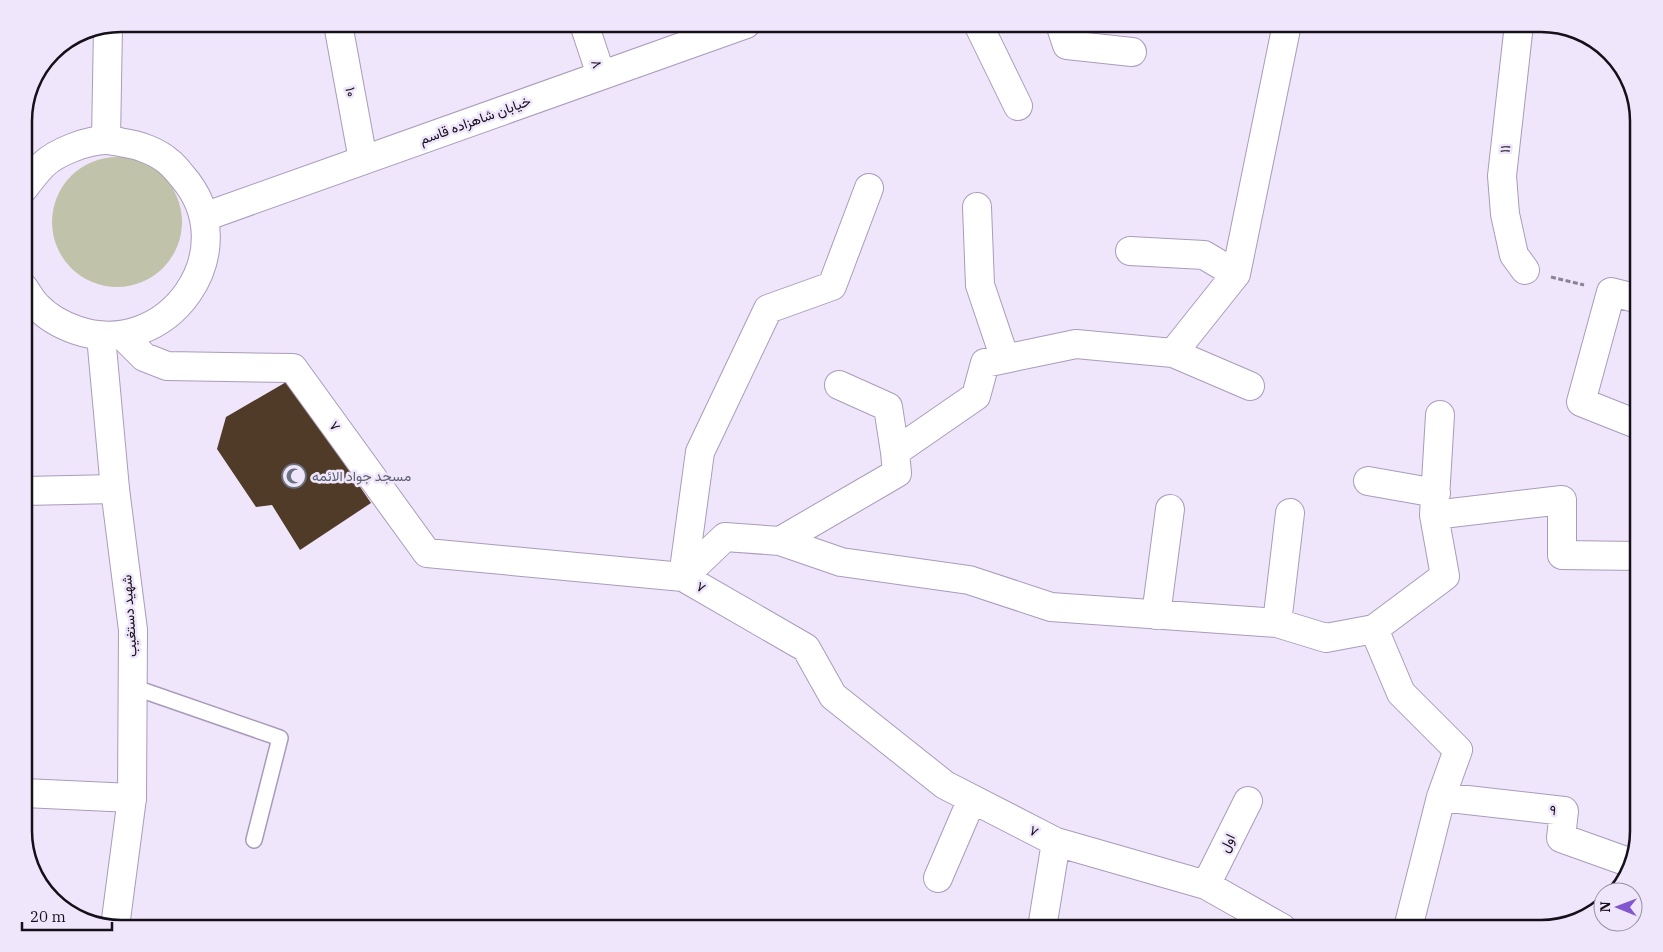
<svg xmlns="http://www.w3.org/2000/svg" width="1663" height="952" viewBox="0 0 1663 952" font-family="'IBM Plex Serif',Vazirmatn,serif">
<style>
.green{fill:#c1c2aa}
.building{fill:#503a28}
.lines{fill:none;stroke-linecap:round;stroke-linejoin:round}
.service-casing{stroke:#aa9bba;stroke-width:18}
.minor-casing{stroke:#aa9bba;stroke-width:30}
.tertiary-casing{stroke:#aa9bba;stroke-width:30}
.path{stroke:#8b8394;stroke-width:3;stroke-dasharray:5 2.5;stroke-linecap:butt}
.service{stroke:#fff;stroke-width:15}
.minor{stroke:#fff;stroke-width:28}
.tertiary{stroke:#fff;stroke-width:28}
.labels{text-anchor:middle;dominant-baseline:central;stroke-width:5;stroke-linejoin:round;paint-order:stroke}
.street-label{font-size:14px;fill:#16101b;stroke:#f0e6fb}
.worship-label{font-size:14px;fill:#5b616d;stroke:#f0e6fb;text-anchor:start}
.rim{fill:none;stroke:#16101b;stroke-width:2.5}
</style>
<rect width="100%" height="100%" fill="#f0e6fb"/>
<!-- green -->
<path class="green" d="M52 222a65 65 0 1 1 130 0a65 65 0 1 1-130 0Z"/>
<!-- building -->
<path class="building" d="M288 381 371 503 300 550 272 505 256 507 217 449 226 417Z"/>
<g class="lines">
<!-- service casing -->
<g class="service-casing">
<path id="service" d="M133 687 280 738 254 840"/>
</g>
<!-- minor casing -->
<g class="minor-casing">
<path id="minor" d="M338 24 363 160
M584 24 601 75
M978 24 1018 106
M1060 24 1067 45 1132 52
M1519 24 1502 176 1505 214 1514 255 1525 270
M106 140 108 26
M977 207 980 285 1005 359
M1130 251 1204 255 1236 274
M1639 299 1611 292 1581 402 1639 425
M122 335 144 357 167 366 293 368 427 553 683 577 806 648 833 696 945 785 1056 842 1206 885 1282 928
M1173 353 1250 386
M839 385 888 407 895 452
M1368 481 1436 493
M24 491 115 489
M1434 515 1440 415
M780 541 897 473 895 452 976 396 985 363 1076 344 1173 353 1236 274 1287 24
M683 577 725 537 780 541 841 562 969 580 1051 607 1277 623 1326 638 1374 629 1401 693 1458 750 1441 797 1408 928
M683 577 700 452 768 309 832 286 869 188
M1156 615 1170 509
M1277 623 1290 513
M1374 629 1445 576 1434 515 1562 500V555L1639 556
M24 793 132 798
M1441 797 1564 811 1561 838 1631 863
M938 878 972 799
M1206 885 1248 801
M1042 928 1056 842"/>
</g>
<!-- tertiary casing -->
<g class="tertiary-casing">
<path id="tertiary" d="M24 188C30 180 36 172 43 165 56 152 88 140 106 140 112 140 119 142 125 143 139 145 158 152 169 162 174 166 178 171 182 176 247 250 168 362 76 330 62 325 48 318 37 306 32 301 28 294 24 288
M204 217 746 24
M101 336 115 489 133 630 132 798 115 927"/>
</g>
<!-- path -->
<path class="path" d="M1551 277 1584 285"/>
<!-- service -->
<use href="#service" class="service"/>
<!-- minor -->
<use href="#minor" class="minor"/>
<!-- tertiary -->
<use href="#tertiary" class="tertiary"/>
</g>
<!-- icons -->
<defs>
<g id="mosque-ring" transform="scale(1.25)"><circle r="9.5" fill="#f0e6fb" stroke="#6b7280" stroke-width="1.5"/><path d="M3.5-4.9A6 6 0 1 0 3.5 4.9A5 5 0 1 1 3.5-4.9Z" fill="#6b7280"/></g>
</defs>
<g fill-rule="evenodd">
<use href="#mosque-ring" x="294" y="476"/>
</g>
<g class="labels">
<!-- street labels -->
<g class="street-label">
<text transform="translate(597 64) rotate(72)">۸</text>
<text transform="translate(351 92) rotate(80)">۱۰</text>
<text transform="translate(475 120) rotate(-20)">خیابان شاهزاده قاسم</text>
<text transform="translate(1505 149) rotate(-84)">۱۱</text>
<text transform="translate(335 426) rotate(54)">۷</text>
<text transform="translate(701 587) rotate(30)">۷</text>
<text transform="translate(129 616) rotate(-94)">شهید دستغیب</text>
<text transform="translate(1553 810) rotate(7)">۹</text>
<text transform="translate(1034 831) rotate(27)">۷</text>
<text transform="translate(1227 843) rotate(-64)">اول</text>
</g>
<!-- worship labels -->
<g class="worship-label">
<text x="312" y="476">مسجد جواد الائمه</text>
</g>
</g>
<!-- crop -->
<path d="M0 0H1663V952H0ZM121 32H1541A89 89 0 0 1 1630 121V831A89 89 0 0 1 1541 920H121A89 89 0 0 1 32 831V121A89 89 0 0 1 121 32Z" fill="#f0e6fb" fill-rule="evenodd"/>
<path class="rim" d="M121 32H1541A89 89 0 0 1 1630 121V831A89 89 0 0 1 1541 920H121A89 89 0 0 1 32 831V121A89 89 0 0 1 121 32Z"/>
<!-- north arrow -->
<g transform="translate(1618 907) rotate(271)"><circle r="24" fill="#f0e6fb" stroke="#9990a1"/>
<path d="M0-4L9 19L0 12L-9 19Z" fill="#8256cf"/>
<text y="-8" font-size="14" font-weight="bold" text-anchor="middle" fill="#16101b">N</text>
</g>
<!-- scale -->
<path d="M22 922v8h90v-8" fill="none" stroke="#16101b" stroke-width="2.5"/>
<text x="30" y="922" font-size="15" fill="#16101b" stroke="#f0e6fb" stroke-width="4" paint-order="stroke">20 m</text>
</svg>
